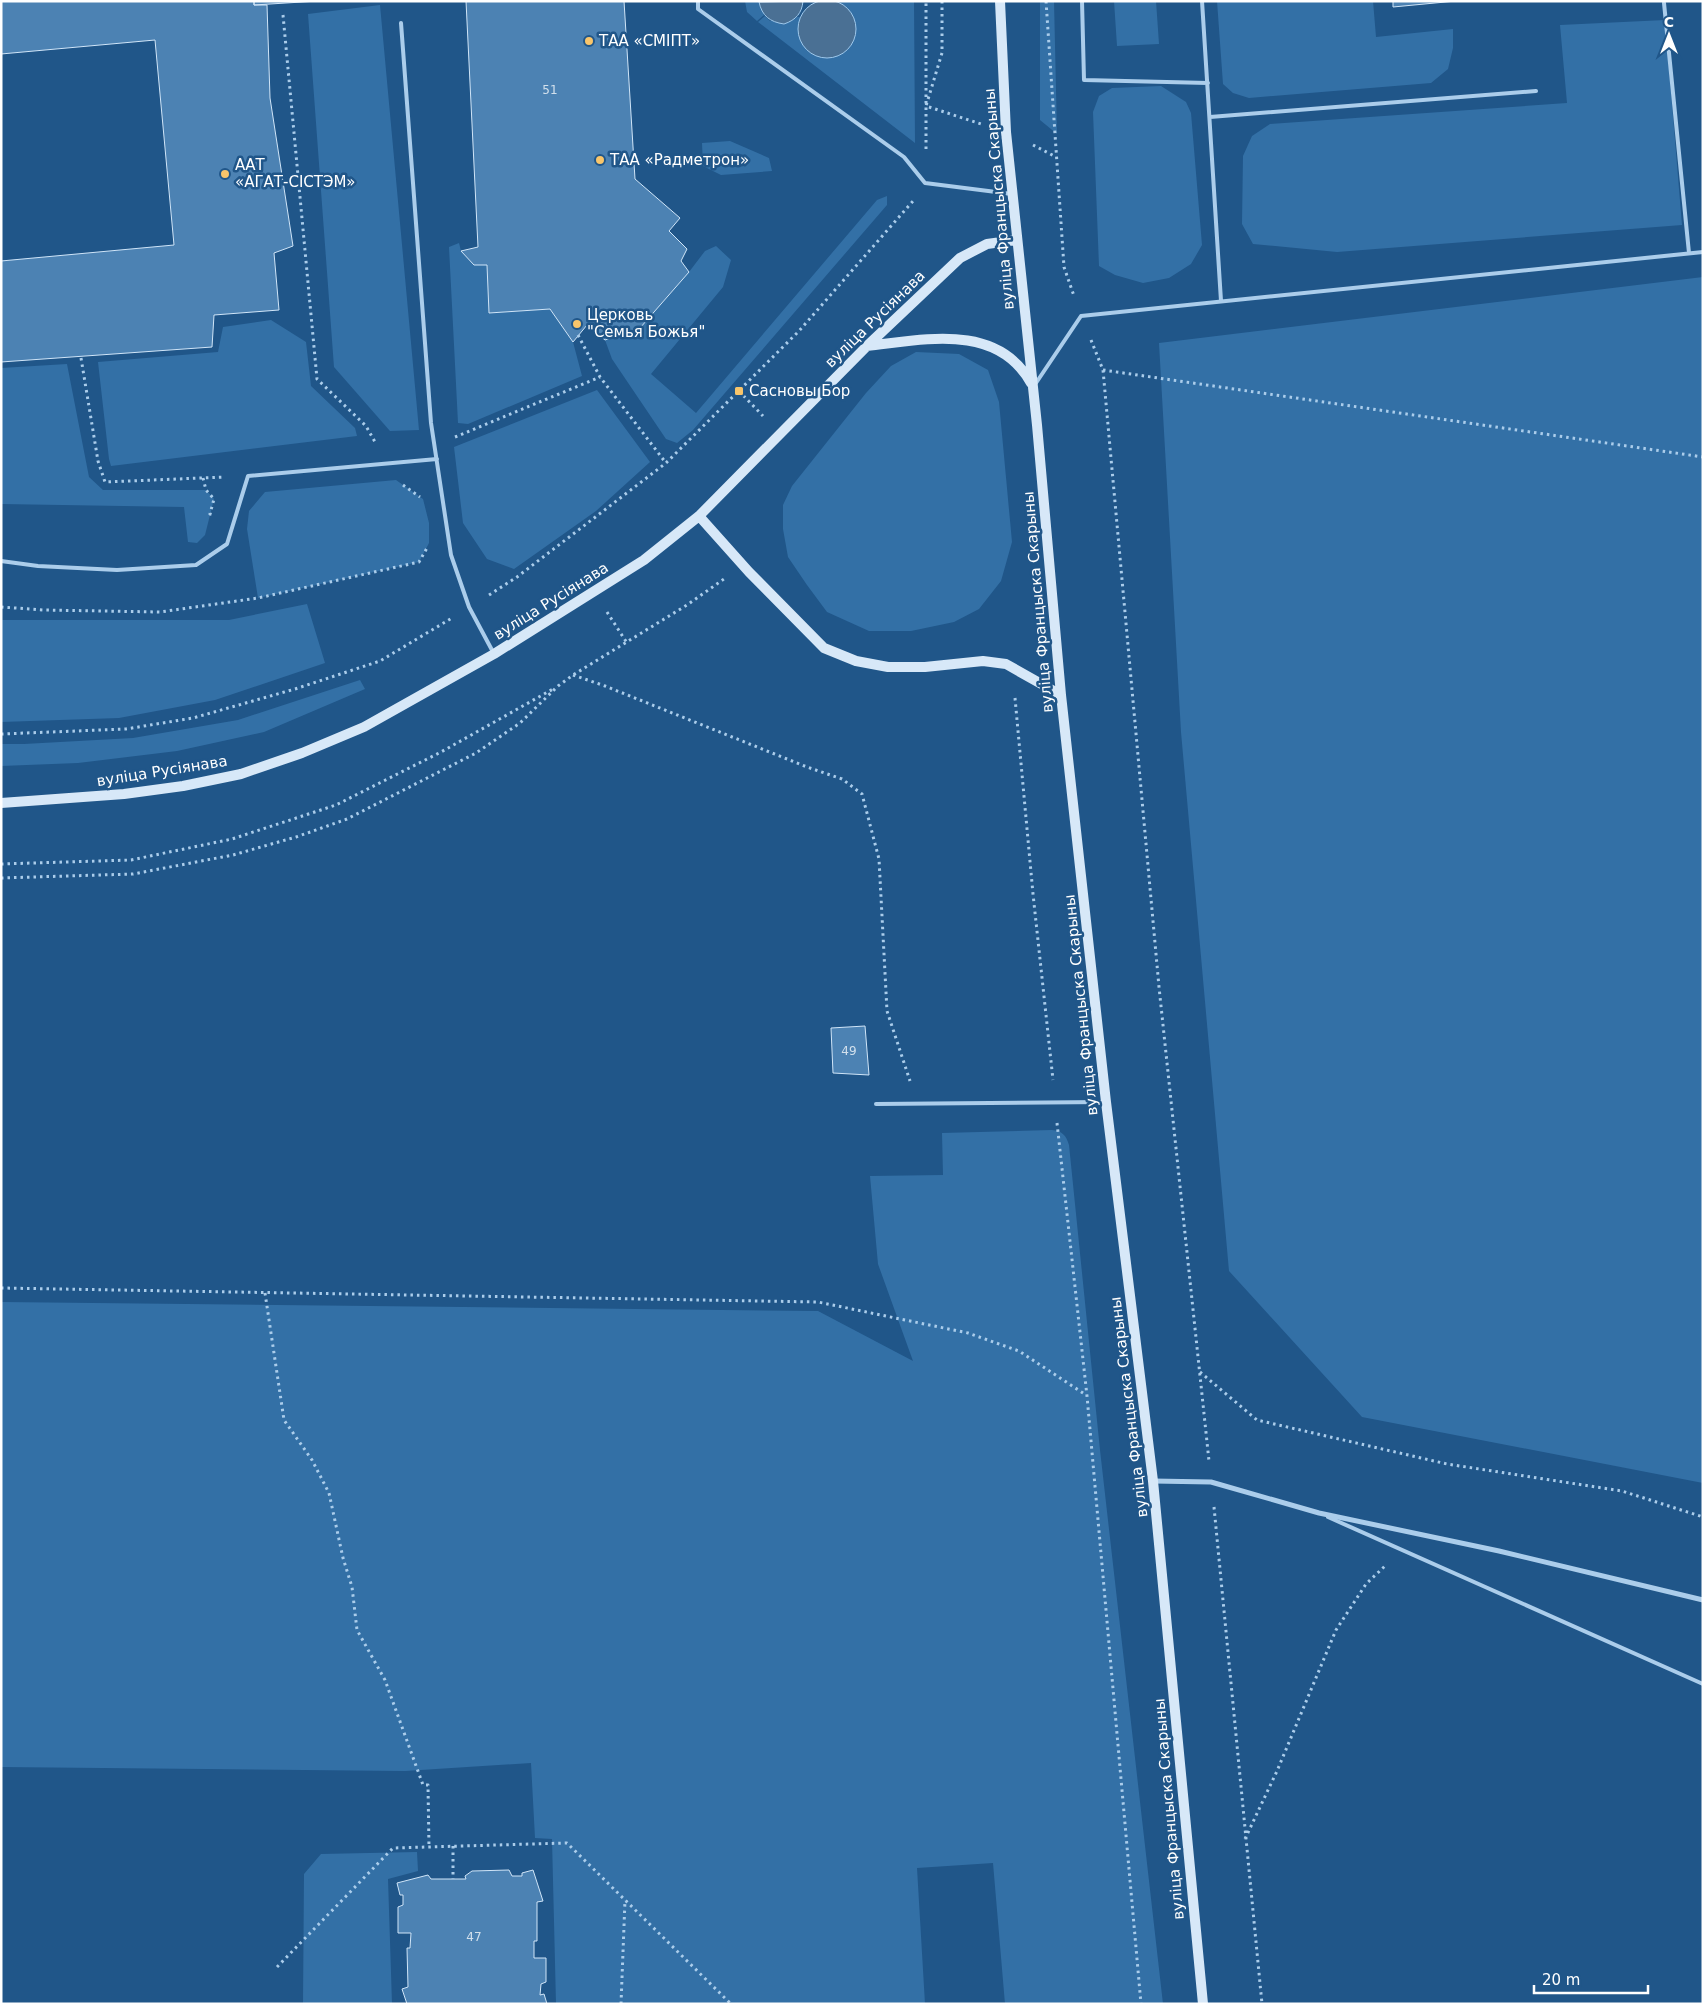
<svg xmlns="http://www.w3.org/2000/svg" width="1704" height="2005" viewBox="0 0 1704 2005" font-family="'DejaVu Sans',sans-serif">
<style>
.green{fill:#3370a6}
.water{fill:#4a7094;stroke:#9fc9ec}
.building{fill:#4c82b3;stroke:#d0e5f8}
.lines{fill:none;stroke-linecap:round;stroke-linejoin:round}
.path{stroke:#abcdeb;stroke-width:3;stroke-dasharray:2.5 4;stroke-linecap:butt}
.service{stroke:#abcdeb;stroke-width:4}
.minor{stroke:#abcdeb;stroke-width:5}
.secondary{stroke:#d7e8f8;stroke-width:10}
.poi-dot{fill:#f8c56b;stroke:#205689;stroke-width:2}
.labels{text-anchor:middle;dominant-baseline:central;stroke-width:5;stroke-linejoin:round;paint-order:stroke}
.number-label{font-size:12px;fill:#d2e0ec}
.poi-label{font-size:15px;fill:#fff;stroke:#205689;text-anchor:start}
.street-label{font-size:15px;fill:#fff;stroke:#205689}
</style>
<rect width="100%" height="100%" fill="#205689"/>
<!-- green -->
<path class="green" d="M745 1H759L764 15 757 21 747 12Z
M837 1H914L915 143 758 22 765 16 770 21H791L797 17H800L798 28 846 7Z
M1040 1H1054L1057 134 1040 120Z
M1114 1H1156L1159 44 1117 46Z
M1217 1H1373L1376 37 1453 29V48L1448 69 1431 83 1249 98 1233 93 1223 84Z
M380 5 419 430 390 431 334 367 308 14Z
M1665 20 1682 225 1337 252 1253 244 1242 224 1243 156 1252 136 1270 124 1567 103 1560 25Z
M1161 86 1186 102 1191 113 1202 245 1191 264 1169 278 1143 283 1115 275 1099 266 1093 112 1099 96 1112 88Z
M730 141 769 158 772 171 721 175 703 166 702 143Z
M887 196V205L693 430 677 443 666 439 612 359 605 340 618 335 633 336 689 272 705 251 716 246 731 260 723 287 651 374 696 413 877 200Z
M459 243 461 251 474 264 487 265 489 313 550 309 573 342 582 376 468 424 458 423 449 247Z
M1703 277V1483L1362 1417 1229 1271 1181 732 1159 343Z
M271 320 306 342 311 386 355 428 357 436 111 466 109 459 98 362 218 352 223 327Z
M916 352 959 354 988 370 999 402 1012 542 1001 581 979 609 954 622 911 631H869L827 612 807 585 788 557 783 529V505L792 486 866 393 891 366Z
M67 364 89 477 103 490H206L214 499 205 535 197 543 188 542 184 507 1 504V368Z
M597 390 650 462 596 511 514 569 487 559 463 523 454 447Z
M396 480 423 499 429 523V543L419 562 258 598 247 529 249 511 265 492Z
M307 604 325 663 215 700 119 718 1 722V620H229Z
M360 680 365 689 264 732 177 751 78 763 1 766V744H24L133 738 238 720Z
M1052 1130C1062 1131 1066 1135 1069 1145L1100 1450 1163 2004H1005L993 1863 917 1868 925 2004H556L552 1839 535 1838 531 1763 405 1771 1 1767V1302L818 1311 913 1361 878 1264 870 1176 943 1175 942 1133Z
M417 1852 418 1871 388 1879 392 2004H303L304 1874 321 1854Z"/>
<!-- water -->
<path class="water" d="M798 29a29 29 0 1 1 58 0a29 29 0 1 1-58 0Z
M803 1C802 13 796 20 784 24 770 22 762 16 759 2Z"/>
<!-- building -->
<path class="building" d="M1 1H254V5H267L270 98 293 246 274 253 279 310 214 315 212 347 1 362V261L174 245 155 40 1 54Z
M254 1H318L254 5Z
M466 1H624L635 179 680 218 669 231 687 249 681 261 689 272 633 336 618 335 605 340 587 325 573 342 550 309 489 313 487 265H474L461 251 478 247Z
M1393 1H1456L1393 7Z
M865 1026 869 1075 833 1073 831 1028Z
M509 1870 512 1876H522V1873L533 1870 543 1901 537 1902V1941H534V1958H546V1982L541 1984 540 1995 544 1994 547 2004H407L402 1989 408 1987 407 1948H410L411 1933H398V1907L403 1905V1895H400L397 1883 428 1875 431 1879H466L465 1876 472 1871Z"/>
<g class="lines">
<!-- path -->
<path class="path" d="M942 1V53L926 106 981 124
M1046 1 1064 267 1074 296
M283 15 317 379 366 426 375 442
M1033 145 1056 157
M926 149V1
M578 335 600 377 666 463
M1091 340 1103 370 1159 987 1209 1461
M81 358 98 461 105 482 225 477
M1103 370 1703 457
M739 391 763 416
M455 437 600 377
M203 478 206 490 214 499 210 514 214 515
M403 485 420 497
M489 595 517 577 666 463 799 331 913 201
M1 607 44 610 160 612 258 598 419 562 427 548
M607 612 627 643
M573 675 605 686 807 767 842 779 862 794 879 859 887 1011 910 1081
M1015 698 1033 894 1053 1080
M1 734 126 729 193 718 295 689 380 661 452 618
M1 864 131 860 232 839 336 805 441 752 553 689
M1 878 133 874 233 855 296 837 347 819 476 753 520 723 558 686 573 675 687 605 724 579
M1057 1123 1087 1396 1141 2004
M1 1288 818 1302 968 1333 1019 1351 1086 1395
M265 1293 284 1420 312 1460 329 1493 343 1558 352 1587 357 1630 385 1680 423 1785H428L429 1848
M1200 1372 1257 1420 1447 1464 1622 1491 1703 1517
M1214 1507 1262 2004
M1245 1839 1277 1771 1336 1630 1366 1584 1385 1566
M453 1846V1879
M277 1967 393 1848 567 1843 731 2004
M621 2004 625 1900"/>
<!-- service -->
<path class="service" d="M698 1V9L904 157 925 183 1012 194
M1082 1 1084 80 1208 83
M1202 1 1221 301
M1664 3 1689 253
M401 23 431 423 451 555 469 607 493 652
M1210 117 1536 91
M1036 383 1081 316 1703 252
M1 561 38 566 117 570 196 565 227 544 248 476 437 459
M876 1104 1104 1102
M1328 1517 1703 1684"/>
<!-- minor -->
<path class="minor" d="M1153 1481 1211 1482 1319 1513 1499 1551 1703 1600"/>
<!-- secondary -->
<path class="secondary" d="M1000 1 1006 132 1037 425 1061 695 1106 1102 1153 1481 1203 2004
M867 346C923 340 997 322 1031 383
M699 516 749 572 824 648 856 661 888 667H925L983 661 1006 664 1061 695
M1 803 124 794 183 786 241 774 302 753 364 727 494 654 644 560 699 516 867 346 960 258 987 244 1016 240"/>
</g>
<!-- markers -->
<g class="poi-dot">
<circle cx="589" cy="41" r="5"/>
<circle cx="600" cy="160" r="5"/>
<circle cx="225" cy="174" r="5"/>
<circle cx="577" cy="324" r="5"/>
<rect x="734" y="386" width="10" height="10" rx="2.5"/>
</g>
<g class="labels">
<!-- number labels -->
<g class="number-label">
<text x="550" y="90">51</text>
<text x="849" y="1051">49</text>
<text x="474" y="1937">47</text>
</g>
<!-- poi labels -->
<g class="poi-label">
<text x="599" y="41">ТАА «СМІПТ»</text>
<text x="610" y="160">ТАА «Радметрон»</text>
<text x="235" y="165">ААТ<tspan x="235" dy="17">«АГАТ-СІСТЭМ»</tspan></text>
<text x="587" y="315">Церковь<tspan x="587" dy="17">"Семья Божья"</tspan></text>
<text x="749" y="391">Сасновы Бор</text>
</g>
<!-- street labels -->
<g class="street-label">
<text transform="translate(999 199) rotate(-95)">вуліца Францыска Скарыны</text>
<text transform="translate(875 319) rotate(-44)">вуліца Русіянава</text>
<text transform="translate(551 601) rotate(-32)">вуліца Русіянава</text>
<text transform="translate(1038 602) rotate(-95)">вуліца Францыска Скарыны</text>
<text transform="translate(162 771) rotate(-9)">вуліца Русіянава</text>
<text transform="translate(1081 1005) rotate(-96)">вуліца Францыска Скарыны</text>
<text transform="translate(1129 1407) rotate(-97)">вуліца Францыска Скарыны</text>
<text transform="translate(1169 1809) rotate(-95)">вуліца Францыска Скарыны</text>
</g>
</g>
<!-- border -->
<rect width="1704" height="2005" fill="none" stroke="#ffffff" stroke-width="5"/>
<!-- north arrow -->
<g transform="translate(1669 35)" stroke="#205689" stroke-width="4" paint-order="stroke">
<path d="M0-4L9 19L0 12L-9 19Z" fill="#ffffff"/>
<text y="-8" font-size="14" font-weight="bold" text-anchor="middle" fill="#ffffff">С</text>
</g>
<!-- scale -->
<path d="M1534 1985v8h114v-8" fill="none" stroke="#ffffff" stroke-width="2.5"/>
<text x="1542" y="1985" font-size="15" fill="#ffffff" stroke="#205689" stroke-width="4" paint-order="stroke">20 m</text>
</svg>
